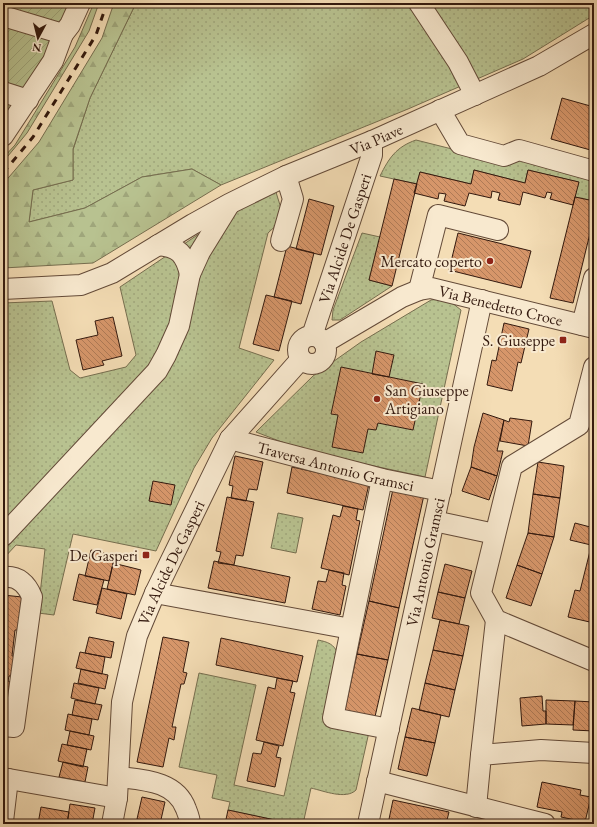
<svg xmlns="http://www.w3.org/2000/svg" width="597" height="827" viewBox="0 0 597 827" font-family="'EB Garamond',serif">
<style>
.grass{fill:url(#grass-dots);stroke:#766e4f}
.forest{fill:url(#forest-firs);stroke:#766e4f}
.garden{fill:url(#garden-furrows);stroke:#766e4f}
.building{fill:url(#building-back-hatch);stroke:#33190e}
.lines{fill:none;stroke-linecap:round;stroke-linejoin:round}
.minor-casing{stroke:#634a38;stroke-width:22}
.minor{stroke:#f8e9cf;stroke-width:20}
.rail{stroke:#33190e;stroke-width:3;stroke-dasharray:7 7;stroke-linecap:butt}
.poi-dot{fill:#8f2418;stroke:#f8e9cf;stroke-width:1.5}
.labels{text-anchor:middle;dominant-baseline:central;stroke-width:4;stroke-linejoin:round;paint-order:stroke}
.street-label{font-size:16px;fill:#33190e;stroke:#f8e9cf}
.poi-label{font-size:16px;fill:#33190e;stroke:#f8e9cf;text-anchor:end}
</style>
<defs>
<pattern id="grass-dots" width="8" height="8" patternUnits="userSpaceOnUse"><rect width="8" height="8" fill="#b8c290"/><path d="M2 2h.1M6 6h.1" fill="none" stroke="#9fa67b" stroke-width="1.8" stroke-linecap="round"/></pattern>
<pattern id="forest-firs" width="22" height="20" patternUnits="userSpaceOnUse"><rect width="22" height="20" fill="#b8c290"/><path d="M5 1l3.5 6h-7zM16 11l3.5 6h-7z" fill="#9fa67b"/></pattern>
<pattern id="garden-furrows" width="10" height="10" patternUnits="userSpaceOnUse"><rect width="10" height="10" fill="#b8c290"/><path d="M-1 1l2-2M0 10L10 0M9 11l2-2" fill="none" stroke="#9fa67b"/></pattern>
<pattern id="building-back-hatch" width="6" height="6" patternUnits="userSpaceOnUse"><rect width="6" height="6" fill="#d6966a"/><path d="M-1 5l2 2M0 0l6 6M5-1l2 2" fill="none" stroke="#ae7a56"/></pattern>
</defs>
<rect width="100%" height="100%" fill="#f4ddb5"/>
<filter id="stains"><feTurbulence type="fractalNoise" baseFrequency=".005" numOctaves="4"/><feColorMatrix values="0 0 0 0 .2 0 0 0 0 .09 0 0 0 0 .02 0 0 0 .5 -.17"/></filter>
<radialGradient id="worn" r=".72"><stop offset=".6" stop-color="#630" stop-opacity="0"/><stop offset="1" stop-color="#630" stop-opacity=".3"/></radialGradient>
<!-- grass -->
<path class="grass" d="M136 3H594V15L523 59 408 109 221 185 192 169 142 177 85 208 29 222 33 190 73 180V150L90 98Z
M416 140 512 164 516 157 594 176V201L575 197 578 182 528 170 525 183 474 170 471 184 420 172 417 184 380 176C389 158 396 147 416 140Z
M275 189 284 218 268 233 239 348 274 360 212 438 194 468 156 551 73 534 54 615 38 613 45 549 16 545 3 559V303L52 301 70 370 80 378 126 367 136 355 120 287 251 199Z
M362 233 380 237 369 280 392 286 340 320H332L333 310Z
M441 299 451 302 461 310 425 477 305 451 256 432 313 376 361 342 431 300Z
M278 513 303 518 296 553 271 548Z
M318 640C328 642 334 644 338 654L326 724 369 732 356 790C346 800 324 791 311 788L303 824H292L228 810 230 802 212 798 217 775 179 767 199 673 256 685 234 785 284 796Z"/>
<!-- forest -->
<path class="forest" d="M94 3H99L89 31 27 133 3 162V158L15 145 75 47Z
M114 3H136L90 98 73 149V180L33 190 29 222 85 208 142 177 192 169 221 185 93 263 3 268V184L39 142 102 38Z"/>
<!-- garden -->
<path class="garden" d="M3 3H71L57 26 51 45 3 120Z"/>
<!-- building -->
<path class="building" d="M562 98 594 107V151L551 139Z
M474 170 525 183 528 170 579 182 573 205 550 199 552 193 547 192 545 198 523 192 520 205 498 200 500 193 492 191 491 198 469 193 465 206 444 201 446 194 439 193 438 199 414 193 420 172 471 184Z
M394 179 417 184 392 286 369 280Z
M575 197 594 201V217L573 303 550 298Z
M309 199 334 206 321 255 296 249Z
M458 233 531 251 521 288 449 270Z
M287 246 314 253 301 304 274 297Z
M266 295 292 301 279 351 253 344Z
M113 317 122 356 102 361 104 365 83 370 76 340 98 335 95 321Z
M504 323 529 329 521 363 518 362 512 391 487 385 492 360 496 361Z
M376 351 394 355 389 377 372 374Z
M341 367 423 384 413 430 378 423 376 430 368 429 363 453 332 447 338 415 331 414Z
M483 413 504 420 497 451H503L497 476 471 467 474 447Z
M510 418 532 421 528 446 500 441 504 420 509 422Z
M235 456 263 462 257 490 249 489 246 501 231 498 233 486 229 485Z
M538 462 564 466 560 498 533 494Z
M292 467 369 484 363 510 287 493Z
M471 467 497 476 489 500 462 491Z
M153 481 175 485 171 505 149 501Z
M393 489 424 495 399 608 369 601Z
M533 494 560 498 554 537 528 533Z
M227 497 254 502 243 556 236 555 234 565 218 563 221 552 216 551Z
M343 506 358 509 356 520 360 521 349 575 321 568 333 515 340 517Z
M575 523 594 528V535L591 545 570 540Z
M528 533 554 537 542 574 517 565Z
M594 535V623L568 617 575 590 580 591Z
M91 550 115 556 109 581 85 576Z
M214 561 290 577 285 603 208 588Z
M113 563 141 570 135 595 107 589Z
M445 564 472 571 465 598 438 592Z
M517 565 542 574 531 606 506 598Z
M329 570 344 573 342 585 346 586 340 615 312 609 318 581 326 582Z
M79 574 104 580 97 605 73 600Z
M102 588 127 594 121 619 96 613Z
M438 592 465 598 459 624 432 618Z
M3 595 22 597 18 630H15L12 656H14L11 676H9L8 681 11 682 8 702 5 701 3 719Z
M369 601 399 608 388 660 357 654Z
M440 620 469 626 463 656 433 650Z
M89 637 114 642 111 658 85 653Z
M163 637 189 642 183 672 187 673 184 684H181L172 727H176L174 740 169 738 163 767 137 762Z
M221 638 303 656 297 682 216 665Z
M433 650 463 656 455 690 425 683Z
M80 652 105 657 102 674 76 668Z
M357 654 388 660 374 721 344 714Z
M81 669 108 675 105 689 78 683Z
M277 678 293 681 290 692 295 693 283 746 256 740 268 687 275 689Z
M74 683 99 688 95 704 71 698Z
M425 683 455 690 449 717 419 710Z
M542 696 543 711H546V724L522 726 520 698Z
M75 700 102 705 98 720 72 715Z
M546 700 575 701 573 725 546 724Z
M575 701 594 702V731L573 730Z
M412 708 441 715 435 743 405 737Z
M68 714 92 719 89 735 65 730Z
M70 731 94 736 91 750 67 745Z
M405 737 435 743 427 776 398 769Z
M264 742 279 746 276 757 281 758 275 787 247 781 253 753 261 754Z
M62 744 87 749 83 767 58 761Z
M63 762 88 767 85 782 59 777Z
M542 782 581 790 580 795 591 797 585 822 561 817 562 812 537 807Z
M142 797 165 802 160 824 137 819Z
M393 800 449 812 446 824H388Z
M70 804 95 808 92 824H67Z
M41 807 69 812 67 824H38Z
M228 810 280 821V824H225Z"/>
<g class="lines">
<!-- minor casing -->
<g class="minor-casing">
<g id="minor">
<path d="M419 3 458 62 475 95"/>
<path d="M3 16 63 34 70 25 80 3"/>
<path d="M3 92 28 100"/>
<path d="M440 110 460 144 504 156 519 150 594 171"/>
<path d="M3 136 53 61 63 34"/>
<path d="M281 241 293 199 286 176"/>
<path d="M158 245C179 247 185 254 190 274"/>
<path id="s1" d="M3 289 81 285 112 273 193 224 229 204 286 176 372 141 539 66 594 34"/>
<path d="M419 290 438 215 498 230"/>
<path d="M582 325 594 278"/>
<path id="s2" d="M312 336 372 155V141"/>
<circle cx="312" cy="350" r="14"/>
<path id="s3" d="M324 343 402 297 419 290 431 288 594 328"/>
<path d="M594 367 579 425 512 466 481 593 496 620 594 661"/>
<path id="s4" d="M230 439 382 479 441 491"/>
<path d="M382 479 351 629 333 718 389 729"/>
<path d="M434 521 495 534"/>
<path d="M3 536 157 371 166 355 179 326 190 274 200 252 229 205"/>
<path d="M3 577C18 575 27 584 32 597L14 727 3 726"/>
<path d="M155 593 351 629"/>
<path d="M481 755 496 620"/>
<path d="M119 777C144 780 176 781 186 809 188 814 190 819 190 824"/>
<path d="M3 778 117 798"/>
<path d="M377 781 545 824"/>
<path d="M476 807 481 755 541 750 594 753"/>
<path d="M3 821 8 779"/>
<path id="s5" d="M112 824 117 798 122 702 137 636 155 593 230 439 301 359"/>
<path id="s6" d="M368 824 482 300"/>
</g>
</g>
<!-- minor -->
<use href="#minor" class="minor"/>
<!-- rail -->
<path class="rail" d="M3 173 33 137 96 35 107 3"/>
</g>
<!-- markers -->
<g class="poi-dot">
<circle cx="490" cy="261" r="4"/>
<rect x="559" y="336" width="8" height="8" rx="2"/>
<circle cx="377" cy="399" r="4"/>
<rect x="142" y="551" width="8" height="8" rx="2"/>
</g>
<g class="labels">
<!-- street labels -->
<g class="street-label">
<text stroke="none"><textPath href="#s1" startOffset="408">Via Piave</textPath></text>
<text stroke="none"><textPath href="#s2" startOffset="103">Via Alcide De Gasperi</textPath></text>
<text stroke="none"><textPath href="#s3" startOffset="193">Via Benedetto Croce</textPath></text>
<text stroke="none"><textPath href="#s4" startOffset="109">Traversa Antonio Gramsci</textPath></text>
<text stroke="none"><textPath href="#s6" startOffset="268">Via Antonio Gramsci</textPath></text>
<text stroke="none"><textPath href="#s5" startOffset="271">Via Alcide De Gasperi</textPath></text>
</g>
<!-- poi labels -->
<g class="poi-label">
<text x="482" y="261">Mercato coperto</text>
<text x="555" y="340">S. Giuseppe</text>
<text x="385" y="390" text-anchor="start">San Giuseppe<tspan x="385" dy="18">Artigiano</tspan></text>
<text x="138" y="555">De Gasperi</text>
</g>
</g>
<!-- margin -->
<rect width="597" height="827" fill="none" stroke="#f4ddb5" stroke-width="16"/>
<rect x="4" y="4" width="589" height="819" fill="none" stroke="#33190e" stroke-width="2"/>
<rect x="8" y="8" width="581" height="811" fill="none" stroke="#33190e"/>
<!-- north arrow -->
<g transform="translate(38 38) rotate(187)" stroke="#f8e9cf" stroke-width="3" paint-order="stroke">
<path d="M0-3L7 15L0 10L-7 15Z" fill="#33190e"/>
<text y="-6" font-size="11" font-weight="bold" text-anchor="middle" fill="#33190e">N</text>
</g>
<rect width="100%" height="100%" filter="url(#stains)"/>
<rect width="100%" height="100%" fill="url(#worn)"/>
</svg>
